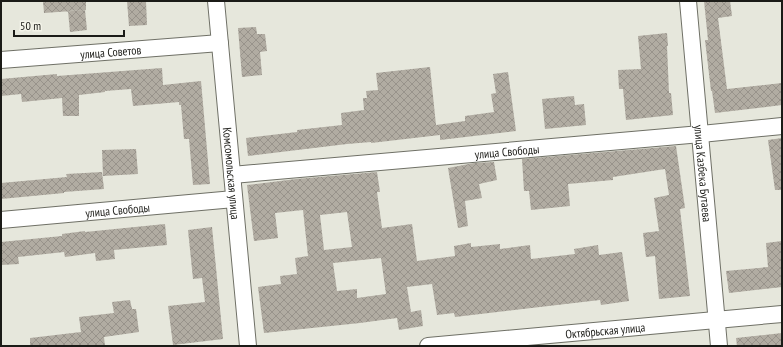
<svg xmlns="http://www.w3.org/2000/svg" width="783" height="347" viewBox="0 0 783 347" font-family="'PT Sans Narrow',sans-serif">
<style>
.building{fill:url(#building-cross-hatch);fill-rule:evenodd}
.lines{fill:none;stroke-linecap:round;stroke-linejoin:round}
.street-casing{stroke:#6f7066;stroke-width:18}
.street{stroke:#fff;stroke-width:16}
.labels{text-anchor:middle;dominant-baseline:central;stroke-width:3;stroke-linejoin:round;paint-order:stroke}
.street-label{font-size:12px;fill:#1b1b17;stroke:#f4f4e9}
</style>
<defs>
<pattern id="building-cross-hatch" width="8" height="8" patternUnits="userSpaceOnUse"><rect width="8" height="8" fill="#b1aca2"/><path d="M0 0l8 8M0 8l8-8" fill="none" stroke="#98938b"/></pattern>
</defs>
<rect width="100%" height="100%" fill="#e6e7dc"/>
<!-- building -->
<path class="building" d="M43 1H86V10L44 13Z
M127 1H146L147 25 129 26Z
M704 1H730L732 16 718 18 727 89 782 83V105L715 113 712 91H711L705 40H708Z
M85 10 87 30 70 32 68 11Z
M256 27 257 34H265L267 51 260 52 262 75 242 77 238 28Z
M667 33 668 46H667L669 93H671L673 115 626 120 623 89H619L618 70 641 69 638 36Z
M430 67 436 125 465 121V116L494 112 491 94 496 93 493 74 508 72 516 131 440 140V135L371 143V142L347 144 248 156 246 138 297 132V130L342 125 341 113 364 110 363 98H367L366 91 378 90 376 73Z
M162 68 163 85 201 81 210 184 193 185 189 139H184L181 105H179V102L133 106 131 89 105 91V92L79 95V116H63L62 98 22 102 21 94 1 96V79L57 74V76Z
M574 96 575 105 584 104 586 125 545 129 542 99Z
M782 138V190H775L768 140Z
M676 146 685 208 680 209 690 296 659 299 655 256 646 257 643 233 659 231 654 198 669 195 665 169 613 177V180L568 184 570 206 531 210 529 191H524L522 159Z
M136 149 138 174 103 176 102 150Z
M494 162 497 180 479 184 482 198 465 201 468 226 458 228 448 168 474 163Z
M102 172 104 189 64 192V193L1 199V183L67 177 66 174Z
M377 172 380 192H377L382 228 412 224 417 261 455 256 454 246 471 243V247L500 244V249L530 245 531 259 575 254 574 249 598 245 599 255 622 252 629 301 601 305 600 300 455 317 454 313 437 315 432 284 407 287 411 312 421 310 423 326 399 330 397 318 360 323 264 333 258 287 281 284 280 276 297 274 295 258 308 256 303 210 275 213 278 238 254 241 247 185 296 179ZM347 212 352 247 324 250 320 215ZM381 258 386 294 357 298V289L337 291 333 263Z
M165 224 167 245 114 250 115 259 96 261 95 253 65 257 64 252 18 257 19 264 1 265V242L62 236V234L85 231V232Z
M212 227 223 339 173 345 168 306 205 302 202 278 193 279 188 230Z
M782 241V287L729 293 726 271 768 267 766 243Z
M130 300 132 309H136L139 332 104 337 105 346H30V338L81 332 79 317 114 313 112 302Z
M782 333V346H737L736 338Z"/>
<g class="lines">
<!-- street casing -->
<g class="street-casing">
<g id="street">
<path id="s1" d="M216 1 248 346"/>
<path id="s2" d="M688 1 719 346"/>
<path id="s3" d="M1 60 220 43"/>
<path id="s4" d="M232 175 701 134 782 126"/>
<path id="s5" d="M1 220 234 199"/>
<path id="s6" d="M428 346 782 314"/>
</g>
</g>
<!-- street -->
<use href="#street" class="street"/>
</g>
<g class="labels">
<!-- street labels -->
<g class="street-label">
<text stroke="none"><textPath href="#s3" startOffset="110">улица Советов</textPath></text>
<text stroke="none"><textPath href="#s4" startOffset="276">улица Свободы</textPath></text>
<text stroke="none"><textPath href="#s2" startOffset="173">улица Казбека Бутаева</textPath></text>
<text stroke="none"><textPath href="#s1" startOffset="173">Комсомольская улица</textPath></text>
<text stroke="none"><textPath href="#s5" startOffset="117">улица Свободы</textPath></text>
<text stroke="none"><textPath href="#s6" startOffset="178">Октябрьская улица</textPath></text>
</g>
</g>
<!-- border -->
<rect width="783" height="347" fill="none" stroke="#1b1b17" stroke-width="4"/>
<!-- scale -->
<path d="M14 30v6h110v-6" fill="none" stroke="#1b1b17" stroke-width="2"/>
<text x="20" y="30" font-size="12" fill="#1b1b17" stroke="#f4f4e9" stroke-width="3" paint-order="stroke">50 m</text>
</svg>
